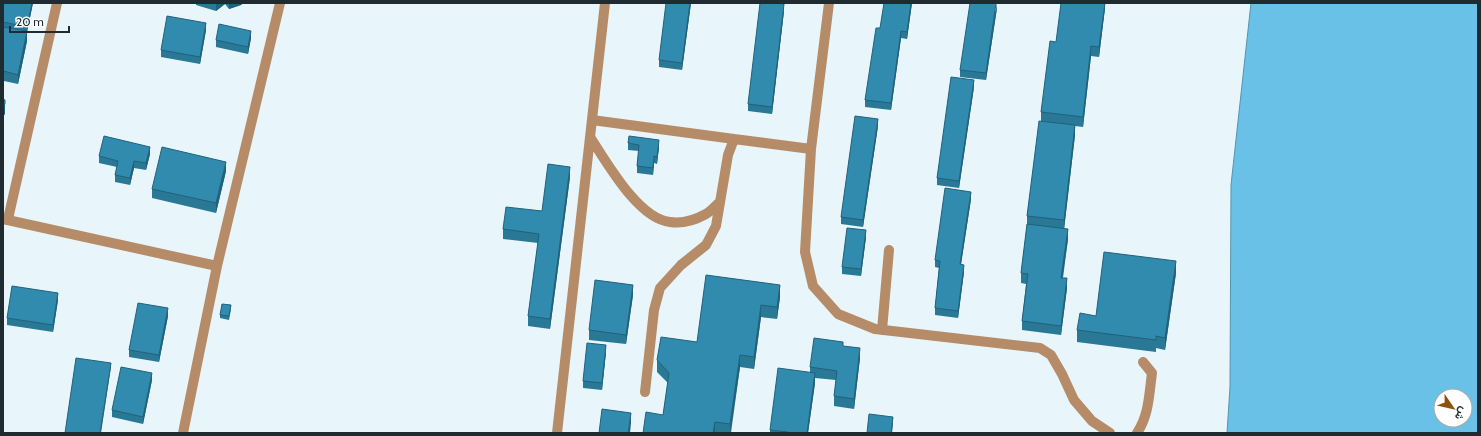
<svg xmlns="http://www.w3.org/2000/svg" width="1481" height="436" viewBox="0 0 1481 436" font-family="Cabin,Vazirmatn,sans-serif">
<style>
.water{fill:#6ac1e7;stroke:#5494b0;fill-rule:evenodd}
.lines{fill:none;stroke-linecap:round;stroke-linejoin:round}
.street{stroke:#b58c67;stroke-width:10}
.wall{fill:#297896}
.shaded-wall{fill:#22617a}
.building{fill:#308baf;stroke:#22617a}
</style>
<rect width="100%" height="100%" fill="#e8f5fb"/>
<!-- water -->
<path class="water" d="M1251 3H1478V433H1227L1230 387 1231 185ZM1441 396H1465V420H1441Z"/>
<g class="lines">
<!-- street -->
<path class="street" d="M829 3 811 149 805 252 813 286 838 314 875 329 1040 348 1051 355 1062 374 1074 400 1092 421 1110 433
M592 120 734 139
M590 137C606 161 638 219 670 222 682 224 695 220 706 214 711 211 715 206 720 202
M3 219 217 266
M8 219 57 3
M882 330 889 250
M645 392 654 310 660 288 681 265 706 245 716 226 728 155 734 139 811 149
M183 433 217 266 280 3
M557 433 605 3
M1137 433C1149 415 1149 395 1152 373L1143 362"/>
</g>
<!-- wall -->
<path class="wall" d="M3 3H33L27 32V41L18 84 4 81 3 86Z
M196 3H243L241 5 229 9 225 4 216 11 196 5Z
M691 3 682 70 659 67V60Z
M912 3 907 39 901 38 891 110 865 107V100L880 28Z
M1105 3V8L1099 57 1091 56 1083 127 1075 126V135L1064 229 1068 239 1063 278 1067 288 1061 335 1022 330V321L1026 284 1021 283V273L1027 224V216L1041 121V112L1056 42Z
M997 8 986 80 960 77V70Z
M784 11 772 114 748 111V104Z
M206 30 200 64 161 57V50Z
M251 38 248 54 216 47V40Z
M974 87 959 188 937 185V178Z
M878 126 863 227 841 224V217Z
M628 143 659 147 657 164 654 163 653 175 637 173V166L639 151 628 150Z
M150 154 146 170 134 168 130 185 115 182V175L117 167 99 163V156Z
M226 171 216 213 152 198V189Z
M570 177 550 329 528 326V316L538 243 503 239V229L542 211Z
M971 199 961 264 964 272 958 318 935 315V308L939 268 935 267V260Z
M866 237 861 276 842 274V267Z
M1176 273 1165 350 1156 348V352L1077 342V330L1096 316Z
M780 285V297L777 319 761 317 754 369 740 367 731 433H643L663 415 668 383 657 372V360L697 342Z
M633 295 626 344 589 340V330Z
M58 300 53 332 7 325V318Z
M231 309 229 320 220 318V315Z
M168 316 159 362 129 357V350Z
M843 346 860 358 854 409 834 406V396L836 380 815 378V383L808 433H770V430L810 372V367Z
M606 352 602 390 583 388V381Z
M152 380 143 424 112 417V410Z"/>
<!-- shaded-wall -->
<path class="shaded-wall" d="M32 3H33L27 32V41L18 84V75L27 33V27Z
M216 3H225V4L216 11Z
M229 3H243L241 5 229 9Z
M690 3H691L682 70V63Z
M911 3H912L907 39V32Z
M997 3V8L986 80V73Z
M1105 3V8L1099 57V47Z
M784 4V11L772 114V107Z
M206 23V30L200 64V57Z
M251 31V38L248 54V47Z
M901 31V38L891 110V103Z
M1091 46V56L1083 127V117Z
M4 71V81L3 86V77Z
M974 80V87L959 188V181Z
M5 104V114L3 117V107Z
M878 119V126L863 227V220Z
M1075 125V135L1064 230V220Z
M659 140V147L657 164V157Z
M150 147V154L146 170V163Z
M654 156V163L653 175V168Z
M134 161V168L130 185V178Z
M226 162V171L216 213V203Z
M570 167V177L550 329V319Z
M971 192V199L960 271V264Z
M1068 229V239L1061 287V278Z
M866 230V237L861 276V269Z
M1176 261V273L1165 350V338Z
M964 265V272L958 318V311Z
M1067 278V288L1061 335V326Z
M633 285V295L626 344V335Z
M780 285V297L777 319V307Z
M58 293V300L53 332V325Z
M761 305V317L754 369V357Z
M168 308V316L159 362V355Z
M606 345V352L602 390V383Z
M860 348V358L854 409V399Z
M740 355V367L730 433V424Z
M111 363V367L101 433H100Z
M152 373V380L143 424V417Z
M815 373V383L808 433H807Z
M631 413V423L630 433H628Z
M893 417V424L892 433H891Z
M715 422V433H713Z"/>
<!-- building -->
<path class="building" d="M3 3H32L27 27 3 22Z
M666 3H690L682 63 659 60Z
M760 3H775L784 4 772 107 748 104Z
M884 3H911L907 32 901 31 891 103 865 100 876 28H880Z
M970 3H996L986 73 960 70Z
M1061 3H1105L1099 47 1091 46 1083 117 1041 112 1050 41 1056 42Z
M167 16 206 23 200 57 161 50Z
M219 24 251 31 248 47 216 40Z
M3 27 27 31 18 75 4 71 3 77Z
M951 77 974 80 959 181 937 178Z
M3 99 5 100V104L3 107Z
M855 116 878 119 863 220 841 217Z
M1039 121 1075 125 1064 220 1027 216Z
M104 136 150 147 146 163 134 161 130 178 115 175 118 161 99 156Z
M629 136 659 140 657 157 654 156 653 168 637 166 639 145 628 143Z
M162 147 226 162 216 203 152 189Z
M548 164 570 167 550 319 528 316 539 234 503 229 506 207 542 211Z
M945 188 971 192 960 264 964 265 958 311 935 308 940 261 935 260Z
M1027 224 1068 229 1061 278H1067L1061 326 1022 321 1028 274 1021 273Z
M847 228 866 230 861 269 842 267Z
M1104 252 1176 261 1165 338 1156 336V340L1077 330 1080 313 1096 316Z
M706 275 780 285 777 307 761 305 754 357 740 355 730 424 715 422 713 433H643L646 412 663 415 669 373 657 360 661 337 697 342Z
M595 280 633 285 626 335 589 330Z
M12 286 58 293 53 325 7 318Z
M138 303 168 308 159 355 129 350Z
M222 304 231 305 229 316 220 315Z
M814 338 843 342V346L860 348 854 399 834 396 837 371 810 367Z
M587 343 606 345 602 383 583 381Z
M76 358 111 363 100 433H65Z
M121 367 152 373 143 417 112 410Z
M778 368 815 373 807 433H788V432L770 430Z
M602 409 631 413 628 433H599Z
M869 414 893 417 891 433H867Z"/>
<!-- border -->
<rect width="1481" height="436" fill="none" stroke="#1f2b31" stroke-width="8"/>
<!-- north arrow -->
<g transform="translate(1453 408) rotate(124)"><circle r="19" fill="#ffffff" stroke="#a5aaad"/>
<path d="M0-3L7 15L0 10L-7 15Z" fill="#8d530d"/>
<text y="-6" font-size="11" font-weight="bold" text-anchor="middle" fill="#1f2b31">ش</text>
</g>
<!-- scale -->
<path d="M10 26v6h59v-6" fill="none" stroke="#1f2b31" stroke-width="2"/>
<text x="16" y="26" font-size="12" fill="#1f2b31" stroke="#ffffff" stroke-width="3" paint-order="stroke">20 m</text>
</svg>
